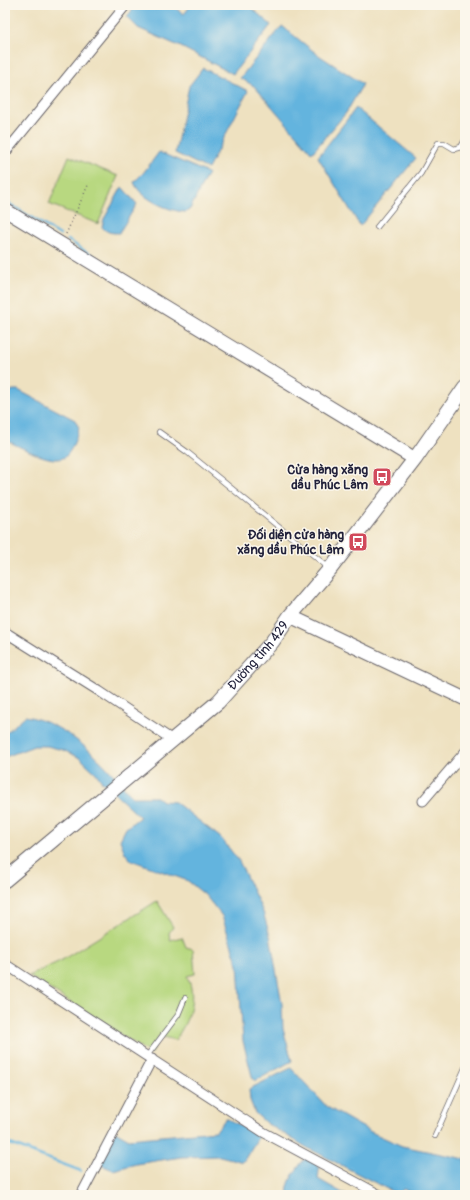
<svg xmlns="http://www.w3.org/2000/svg" width="470" height="1200" viewBox="0 0 470 1200" font-family="Pangolin,sans-serif">
<style>
.green{fill:#b8d880;stroke:#6d7d5e}
.water{fill:#63b4de;stroke:#426b8c}
.lines{fill:none;stroke-linecap:round;stroke-linejoin:round}
.stream{stroke:#63b4de;stroke-width:2.5}
.lane-casing{stroke:#69656a;stroke-width:6}
.street-casing{stroke:#69656a;stroke-width:11}
.secondary-casing{stroke:#69656a;stroke-width:15}
.primary-casing{stroke:#69656a;stroke-width:16}
.path{stroke:#69656a;stroke-width:1.5;stroke-dasharray:1 3;stroke-linecap:butt}
.lane{stroke:#fff;stroke-width:4.5}
.street{stroke:#fff;stroke-width:9}
.secondary{stroke:#fff;stroke-width:13}
.primary{stroke:#fff;stroke-width:14}
.labels{text-anchor:middle;dominant-baseline:central;stroke-width:3;stroke-linejoin:round;paint-order:stroke}
.poi-label{font-size:13px;font-weight:bold;fill:#22223b;stroke:#fbf7ec;text-anchor:end}
.street-label{font-size:13px;fill:#22223b;stroke:#fbf7ec}
</style>
<rect width="100%" height="100%" fill="#fbf7ec"/>
<filter id="ink" filterUnits="userSpaceOnUse"><feTurbulence type="fractalNoise" baseFrequency=".025" numOctaves="2"/><feDisplacementMap in="SourceGraphic" scale="8" xChannelSelector="R" yChannelSelector="G"/><feConvolveMatrix kernelMatrix="1 2 1 2 8 2 1 2 1" color-interpolation-filters="sRGB"/></filter>
<filter id="wash" filterUnits="userSpaceOnUse"><feTurbulence type="fractalNoise" baseFrequency=".012" numOctaves="4" result="noise"/><feDisplacementMap in="SourceGraphic" scale="16" xChannelSelector="R" yChannelSelector="G"/><feGaussianBlur stdDeviation="0.9" result="paint"/><feColorMatrix in="noise" values="0 0 0 0 0 0 0 0 0 0 0 0 0 0 0 0 0 1.4 0 .05"/><feComposite in="paint" operator="in"/></filter>
<g filter="url(#wash)">
<rect width="100%" height="100%" fill="#eee1c0"/>
<!-- green -->
<path class="green" d="M69 156 118 176 98 224 49 204Z
M157 901 173 927 169 933 170 940 182 937 186 947 193 949 195 974 187 976C198 998 188 1022 175 1040L159 1036 151 1054 29 976 62 960Z"/>
<!-- water -->
<path class="water" d="M136 5H171L184 14 191 5H248L271 25 233 74 181 47 138 28 127 17Z
M282 26 317 54 363 84 346 113 312 153 254 86 240 78Z
M203 68 248 91 208 169 175 153 189 86Z
M356 108 416 158 360 226 318 157Z
M159 152 208 173 190 209 186 212C170 212 139 198 134 182L144 172Z
M122 187 137 204 119 233C112 233 107 233 102 227L104 219Z
M13 390H18L75 420 79 428C76 437 73 449 66 456 54 467 18 445 5 440V394Z
M25 716C68 723 106 764 132 797H157L162 801 175 802 221 838 239 861 263 912 270 936 282 1004 283 1029 292 1061 255 1081 252 1076 243 1041 238 965 222 916 205 895 188 881 131 860 125 853 120 840 126 828 140 817 102 782 96 773 80 758 63 750 47 746H34L5 757V734Z
M291 1068 327 1107 371 1132 402 1146 465 1159V1195H419L404 1189 397 1194 306 1147 266 1123 255 1113 250 1100 249 1089Z
M226 1118 259 1136 243 1162 220 1156 181 1157 136 1164 113 1170 99 1164 115 1131 129 1139 216 1131Z
M307 1156C320 1165 320 1163 318 1179L346 1195H288C285 1182 299 1166 307 1156Z"/>
<g class="lines">
<!-- stream -->
<path class="stream" d="M5 201 60 235
M68 240 96 258
M5 1142 81 1171"/>
</g>
</g>
<g filter="url(#ink)">
<g class="lines">
<!-- lane casing -->
<g class="lane-casing">
<path id="lane" d="M377 227 421 173 438 143H444L454 149 461 147 465 140
M159 432 187 452 329 568
M147 1056 178 1015 185 998
M435 1136 465 1068"/>
</g>
<!-- street casing -->
<g class="street-casing">
<path id="street" d="M5 153 126 5
M5 632 99 691 171 739
M423 801 465 752
M5 964 263 1132 380 1195
M81 1195 152 1059"/>
</g>
<!-- secondary casing -->
<g class="secondary-casing">
<path id="secondary" d="M5 210 415 459
M290 616 465 699"/>
</g>
<!-- primary casing -->
<g class="primary-casing">
<g id="primary">
<path id="s1" d="M5 880 218 702 272 642 290 616 330 569 415 459 465 387"/>
</g>
</g>
<!-- path -->
<path class="path" d="M66 234 89 183"/>
<!-- lane -->
<use href="#lane" class="lane"/>
<!-- street -->
<use href="#street" class="street"/>
<!-- secondary -->
<use href="#secondary" class="secondary"/>
<!-- primary -->
<use href="#primary" class="primary"/>
</g>
</g>
<!-- icons -->
<defs>
<g id="bus-square" transform="scale(1)"><rect x="-9" y="-9" width="18" height="18" rx="4" fill="#d1495b" stroke="#fbf7ec"/><path d="M-5-6H5V4H4V6H2V4H-2V6H-4V4H-5ZM-3.5-4V0h7V-4ZM-3.5 1.2v1.5H-2V1.2ZM2 1.2v1.5H3.5V1.2Z" fill="#fff"/></g>
</defs>
<g fill-rule="evenodd">
<use href="#bus-square" x="382" y="477"/>
<use href="#bus-square" x="358" y="542"/>
</g>
<g class="labels">
<!-- poi labels -->
<g class="poi-label">
<text x="368" y="470">Cửa hàng xăng<tspan x="368" dy="15">dầu Phúc Lâm</tspan></text>
<text x="344" y="535">Đối diện cửa hàng<tspan x="344" dy="15">xăng dầu Phúc Lâm</tspan></text>
</g>
<!-- street labels -->
<g class="street-label">
<text stroke="none"><textPath href="#s1" startOffset="339">Đường tỉnh 429</textPath></text>
</g>
</g>
<!-- margin -->
<rect width="470" height="1200" fill="none" stroke="#fbf7ec" stroke-width="20"/>
</svg>
